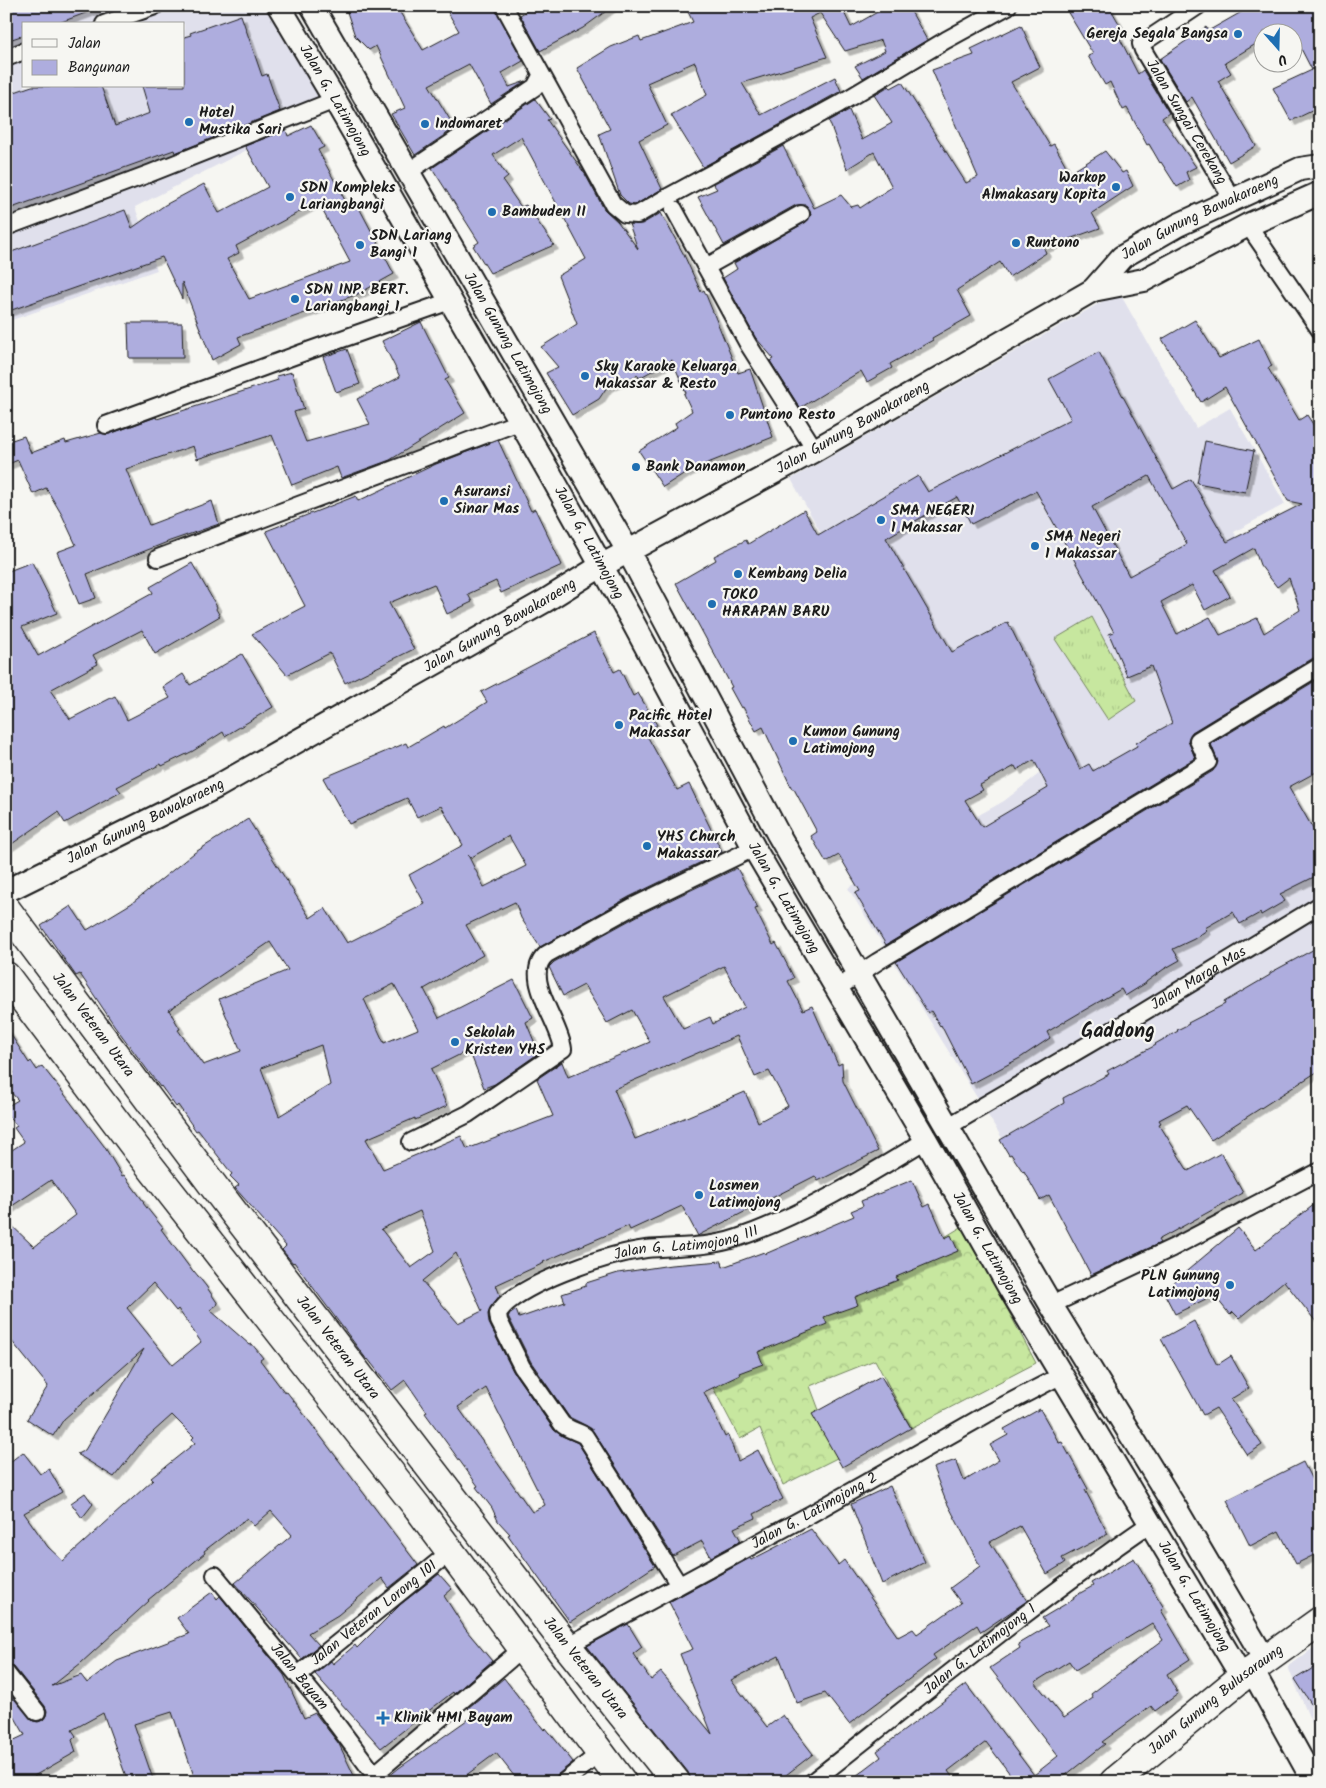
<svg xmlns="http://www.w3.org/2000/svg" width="1326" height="1788" viewBox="0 0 1326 1788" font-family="Kalam,sans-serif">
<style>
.built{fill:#e0e0ec;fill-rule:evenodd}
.grass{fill:url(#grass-tufts);stroke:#72825e}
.forest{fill:url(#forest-crowns);stroke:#72825e}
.building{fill:#aeadde;stroke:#1c1c1c;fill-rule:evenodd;filter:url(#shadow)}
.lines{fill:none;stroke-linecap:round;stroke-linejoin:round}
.minor-casing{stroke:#1c1c1c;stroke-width:20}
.secondary-casing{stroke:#1c1c1c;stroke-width:26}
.trunk-casing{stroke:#1c1c1c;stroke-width:31}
.minor{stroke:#f6f6f2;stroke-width:16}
.secondary{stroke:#f6f6f2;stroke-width:22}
.trunk{stroke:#f6f6f2;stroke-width:28}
.poi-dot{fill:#1f6fb2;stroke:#f6f6f2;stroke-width:2}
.labels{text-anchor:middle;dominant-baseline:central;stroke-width:4.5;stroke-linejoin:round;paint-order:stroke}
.poi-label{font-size:15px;font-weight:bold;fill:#1c1c1c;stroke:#f6f6f2;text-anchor:start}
.street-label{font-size:15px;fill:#1c1c1c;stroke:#f6f6f2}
.district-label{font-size:20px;font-weight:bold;fill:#1c1c1c;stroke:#f6f6f2}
</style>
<defs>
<pattern id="grass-tufts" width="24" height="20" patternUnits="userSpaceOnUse" patternTransform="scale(1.25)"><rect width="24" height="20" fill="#c7e79f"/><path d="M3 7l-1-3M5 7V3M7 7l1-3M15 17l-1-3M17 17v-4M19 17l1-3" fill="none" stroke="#aac688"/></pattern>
<pattern id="forest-crowns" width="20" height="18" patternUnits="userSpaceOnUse" patternTransform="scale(1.25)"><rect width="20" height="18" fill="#c7e79f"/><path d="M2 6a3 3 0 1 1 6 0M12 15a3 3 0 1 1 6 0" fill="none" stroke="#aac688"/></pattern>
<filter id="shadow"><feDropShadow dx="4.5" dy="4.5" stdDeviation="0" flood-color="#0004"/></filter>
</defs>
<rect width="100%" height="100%" fill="#f6f6f2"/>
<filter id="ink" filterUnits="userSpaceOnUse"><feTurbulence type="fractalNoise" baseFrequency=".02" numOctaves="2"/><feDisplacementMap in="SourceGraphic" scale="10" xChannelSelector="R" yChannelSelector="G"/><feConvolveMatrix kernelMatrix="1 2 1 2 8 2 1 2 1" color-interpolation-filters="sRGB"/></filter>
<g filter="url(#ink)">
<!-- built -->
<path class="built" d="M6 6H268L327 109 135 207 157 270 6 322ZM24 24H184V86H24Z
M1119 292 1196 428 1230 408 1285 504 1234 532 1248 560 1161 609 1203 699 1226 691 1242 765 1272 756 1320 839V1026L1235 1082 1098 1156 1102 1167 1042 1203 848 888 1004 801 1040 773 986 673 920 712 791 479Z
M1320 1643V1741H1319L1288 1667Z"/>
<!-- grass -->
<path class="grass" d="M1092 617 1136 701 1108 720 1055 639Z"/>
<!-- forest -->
<path class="forest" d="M963 1226 1036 1363 911 1428 875 1360 810 1386 837 1458 783 1485 760 1428 740 1439 709 1380Z"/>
<!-- building -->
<path class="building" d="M6 6H98L99 8 56 24H24V35L6 41Z
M345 6H396L423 50 459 31 444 6H494L523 61 502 73 509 87 526 81 491 104 469 64 429 85 455 128 415 155 391 114 405 108 376 46 369 50 355 36Z
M535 6H613L583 28 540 51 520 15Z
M685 6H841L851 27 888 6H908L927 40 863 78 855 66 885 51 881 40 845 51 820 13 810 18 827 57 742 83 761 115 835 77 841 91 703 167 671 115 707 95 695 62 647 83 667 125 639 140 662 189 635 205 629 204 620 195 599 134 610 129 577 68 611 47 639 36 641 41 693 22Z
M1064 6H1109L1124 32 1118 35 1138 74 1143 70 1169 113 1162 118 1196 167 1186 172 1189 180 1177 187 1161 162 1160 163 1149 144 1147 145 1127 108 1123 110 1110 82 1105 85 1088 56 1093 54Z
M1252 6H1320V107L1291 121 1273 88 1312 70 1294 35V32H1264V39L1225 63 1231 73 1218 81 1256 146 1229 162 1192 97 1186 102 1160 59 1206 27 1208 31Z
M241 15 262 76 267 74 280 111 175 153 174 150 6 210V95L32 86H101L115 126 150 113 142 86H184V37L191 35 190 33Z
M1021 25 1040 67 1011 82 1050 146 1054 144 1070 173 1105 151 1122 173 1126 171 1133 186 1092 213 1100 228 1044 248 1046 253 1009 277 1000 262 957 290 971 316 932 338 933 340 890 364 892 368 867 382 861 371 800 408 770 361 774 359 755 337 723 278 737 269 734 263 806 222 811 215 810 210 806 205H796L724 245 698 197 717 189 713 184 783 146 814 208 841 195 851 207 858 205 860 208 892 187 874 152 847 169 829 121 849 110 862 140 892 123 874 95 889 86 891 88 902 82 966 183 978 177 932 70 974 55 971 49Z
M535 99 550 119 547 120 585 174 604 209 618 222 638 249 629 224H642L661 213 684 255 701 292 704 290 738 373 750 369 773 437 688 471 663 487 639 451 677 427 675 423 692 411 684 394 686 393 672 360 639 378 638 375 607 387 599 399 572 415 546 373 558 367 541 347 577 324 558 276 586 259 521 137 493 155 508 177 503 181 521 207 526 205 554 245 490 273 473 246 479 242 432 168Z
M311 125 324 147 318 150 347 204 355 200 394 274 358 294 238 337 241 344 212 360 182 282V299L162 257 6 312V254L125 210 132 228 165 205 204 184 219 213 268 187 245 146 286 130 288 136ZM318 202 350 262 249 299 227 259 239 253 236 246Z
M1195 320 1219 358 1259 339 1272 366 1268 368 1299 420 1307 415 1320 435V656L1315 657 1192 732 1188 740 1195 758 886 945 855 893 860 891 839 855 826 862 811 836 817 832 794 789H792L763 727 756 731 743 707 741 708 730 688 732 687 676 583 716 560 714 556 746 540 748 544 804 510 818 535 918 476 928 492 1071 419 1049 379 1099 352 1173 489 1191 479 1227 542 1302 504 1288 501 1225 387 1201 402 1162 339ZM1149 476 1187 544 1129 576 1092 507ZM1036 491 1114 632 1109 634 1127 676 1151 666 1172 723 1136 743 1137 746 1093 771 1089 764 1080 769 1008 622 952 652 886 538 957 497 971 524ZM1254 548 1260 565 1277 587 1289 578 1300 610 1264 633 1257 618 1220 635 1210 617 1177 634 1161 602 1192 585 1205 610 1230 596 1215 570ZM1034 760 1048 788 982 827 965 800 983 790 980 785 1015 766 1017 770Z
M421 322 449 378 445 380 465 413 390 460 341 478 337 467 292 485 272 435 197 459 193 446 126 469 149 525 212 501 219 524 170 541 87 574 96 598 79 604 57 552 76 545 62 515 46 488 33 494 18 460 6 465V442L24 436 31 453 65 440 66 443 101 433 109 434 156 417 157 419 278 380 276 376 292 372 304 409 294 412 306 442 370 424 357 399 400 377 382 341Z
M128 323H182L183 358H129Z
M347 349 360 384 336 392 323 357Z
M498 440 531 511 535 509 562 565 501 593 496 581 468 594 472 602 447 614 434 584 389 603 414 649 345 683 330 653 287 675 252 634 305 606 266 531 356 496 358 501 436 464Z
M1205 441 1254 451 1245 492 1197 483Z
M32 562 57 613 22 627 38 656 153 593 150 587 192 563 217 607 216 609 220 616 155 654 142 630 93 655 98 664 50 690 70 719 115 696 127 720 170 698 163 687 183 674 190 685 242 654 273 707 225 736 223 732 193 751 162 766 161 764 117 787 121 792 65 823 58 812 6 848V572Z
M594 633 614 672 620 669 633 696 638 693 657 725 645 732 677 790 689 784 722 852 629 897 540 947 521 918 515 902 466 925 483 955 424 989 439 1018 514 980 533 1018 526 1022 539 1053 495 1084 484 1088 469 1050 431 1069 447 1106 415 1120V1118L366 1139 383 1169 461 1136 467 1149 553 1116 537 1079 562 1062 568 1077 650 1042 632 1010 607 1023 584 985 563 996 549 967 554 962 639 915 737 868 758 908 755 909 773 945 776 943 794 978 788 981 803 1010 812 1006 838 1065 842 1063 843 1081 878 1151 818 1181 815 1176 699 1235 698 1236 682 1206 630 1230 628 1226 543 1262 544 1263 496 1285 500 1295 490 1308 488 1314 489 1323 513 1371 554 1430 562 1436 578 1443 655 1566 570 1622 520 1552 508 1535 510 1534 498 1521 492 1508 476 1487 478 1486 425 1413 427 1412 405 1380 392 1390 368 1359 367 1360 294 1262 293 1263 282 1250 286 1246 235 1188 239 1185 230 1176 232 1174 198 1130 196 1131 178 1105 176 1107 161 1086 160 1087 114 1025 80 974 76 976 41 926 71 906 87 930 132 903 194 853 248 819 310 918 325 908 347 943 425 904 409 875 463 845 441 806 417 817 407 798 349 824 323 778 406 743 408 747 444 726 445 728 487 702 481 692ZM509 836 526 866 484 887 468 855 470 858ZM270 942 288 970 219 999 241 1051 203 1065 178 1030 180 1029 169 1010ZM724 966 745 1007 713 1024 710 1017 683 1029 664 996ZM394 984 418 1029 384 1043 364 999ZM737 1036 755 1077 769 1071 788 1106 758 1122 745 1092 635 1139 614 1089ZM321 1045 330 1085 279 1116 261 1068ZM420 1211 435 1251 411 1268 381 1229ZM456 1253 482 1311 458 1323 422 1281ZM486 1388 545 1505 532 1512 458 1407Z
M1320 678V770L1289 787 1320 841V874L1280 894 1285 901 1261 915 1260 913 1240 924 1233 912 1205 928 1207 930 1194 939 1173 949 1180 960 1164 969 1146 982V983L1125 996 1121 989 1088 1008 1047 1032 1050 1038 1020 1058 971 1084 941 1025 940 1026 931 1011 928 1013 896 962 1213 771 1218 762 1211 744Z
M1320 946V1070L1211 1140 1187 1105 1159 1120 1161 1123 1159 1124 1188 1171 1221 1153 1243 1193 1158 1240 1160 1243 1091 1275 1049 1195 1040 1200 1024 1171 1023 1172 1011 1154 1009 1155 1000 1140 1064 1103 1063 1098 1109 1074 1107 1071 1156 1045 1155 1044 1178 1031 1177 1030 1189 1024 1188 1023 1225 1004 1224 1002 1270 975V973Z
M6 1027 29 1063 31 1061 37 1070 42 1066 65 1095 104 1146 122 1176 124 1175 144 1202 143 1203 163 1228 161 1229 193 1272 194 1271 206 1286 218 1304 210 1310 250 1345 252 1344 263 1358 260 1360 285 1393 287 1392 418 1565 389 1588 382 1578 338 1615 308 1633 319 1645 302 1659 235 1583 292 1535 271 1511 254 1526 247 1518 204 1551 205 1553 148 1600 149 1601 81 1663 52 1686 81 1675 87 1683 117 1661 189 1634 177 1618 212 1592 217 1599 220 1596 284 1675 304 1718 315 1713 339 1744 357 1782H196L172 1712 134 1724 154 1782H128L103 1713 72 1730 76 1736 72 1740 76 1752 34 1776 36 1782H6V1744L25 1735 6 1702V1689L33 1721 38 1722 43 1720 46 1716 47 1711 45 1706 14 1667 6 1663V1465L23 1452 40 1474 49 1469 62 1492 24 1513 48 1547 63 1561 153 1480 151 1478 195 1443 192 1439 194 1437 172 1415 143 1441 114 1477 77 1454 85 1450 144 1349 64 1419 53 1436 27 1419 48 1386 6 1334V1220L34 1247 76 1215 51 1180 6 1210V1154L24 1142 14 1128 17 1126 6 1113V1107L18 1100 6 1087V1078L14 1073 6 1062ZM153 1283 176 1311 178 1309 201 1342 173 1365 127 1308Z
M912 1180 924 1207 930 1204 945 1238 951 1235 958 1251 896 1277 898 1280 855 1297 858 1305 824 1317 827 1324 758 1352 763 1364 739 1373 740 1375 704 1392 725 1437 728 1435 738 1461 758 1450 783 1499 754 1514 756 1518 734 1528 741 1541 711 1557 702 1541 673 1556 593 1431 587 1426 569 1417 531 1362 508 1316 516 1310 519 1318 565 1302 562 1294 586 1286V1283L618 1273 671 1265 722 1261 723 1267 764 1252 765 1254 854 1216 851 1211 863 1206 861 1201Z
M1320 1200V1327L1284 1281 1239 1318 1233 1312 1230 1315 1214 1295 1175 1314 1163 1291 1238 1228 1256 1250Z
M1194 1321 1217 1365 1231 1356 1249 1388 1231 1399 1262 1445 1247 1455 1216 1408 1203 1415 1161 1339Z
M881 1376 911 1428 842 1467 812 1414Z
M1040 1409 1059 1443 1062 1442 1088 1489 1085 1490 1108 1534 1062 1558 1065 1563 1047 1574 1020 1526 990 1542 1027 1601 981 1632 977 1625 933 1655 936 1659 849 1724 825 1693 797 1703 779 1656 731 1680 767 1727 783 1715 813 1754 777 1782H755L749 1774 740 1782H691L688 1772 587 1646 628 1624 642 1647 633 1654 651 1680 661 1672 712 1734 680 1654 693 1649 669 1602 750 1558 751 1560 811 1529 838 1565 844 1560 898 1637 913 1629 917 1634 961 1603 950 1588 980 1566 945 1499 933 1468 956 1460 964 1481 999 1460 990 1445 1008 1435 1004 1429Z
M1303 1462 1320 1496V1552L1296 1564 1279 1531 1250 1546 1227 1500Z
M890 1486 925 1562 882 1584 851 1504Z
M85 1493 93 1504 82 1518 71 1503Z
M1134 1558 1164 1608 1161 1610 1190 1659 1167 1674 1178 1694 1155 1711 1151 1706 1102 1742 1105 1744 1057 1782H1016L986 1742 948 1771 956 1782H848L881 1757 877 1751 966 1684 1034 1775 1058 1756 990 1668 1020 1648 1018 1644 1048 1626 1042 1618 1074 1599 1073 1597 1093 1586 1091 1583ZM1152 1623 1163 1640 1091 1694 1093 1698 1064 1718 1035 1682 1069 1661 1075 1670Z
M439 1574 452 1589 444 1596 466 1630 492 1661 454 1694 453 1692 381 1748 315 1674 331 1661 333 1664 355 1645 357 1648 401 1604Z
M1320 1664V1718L1295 1679Z
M504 1678 544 1730 546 1728 573 1762 557 1775 554 1782H531L525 1775 518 1781 496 1753 457 1782H390L388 1777 399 1768 474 1715 468 1708Z"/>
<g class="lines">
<!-- minor casing -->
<g class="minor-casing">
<g id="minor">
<path d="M504 6 613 204 625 214 637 215 666 198 839 104 946 40 1008 6"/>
<path id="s1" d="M1198 6 1141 44 1143 50 1233 200"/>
<path d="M104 24 155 6"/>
<path d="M6 58 24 51"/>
<path d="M408 172 535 87 541 76"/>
<path d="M674 209 748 344 815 450"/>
<path d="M1248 225 1320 330"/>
<path d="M6 227 151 173 335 100"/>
<path d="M706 267 801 214"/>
<path d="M106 425 302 353 450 301"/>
<path d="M158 558 519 422"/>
<path d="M836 989 877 962 1208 762 1198 740 1320 666"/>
<path id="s2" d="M949 1126 1137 1016 1320 905"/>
<path d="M411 1142 468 1114 563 1049C560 1022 520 975 547 954L634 906 754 848"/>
<path d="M1051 1305 1172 1248 1320 1171"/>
<path id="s3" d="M215 1575 323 1706 380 1782"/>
<path id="s4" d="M679 1585 585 1436C578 1431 568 1430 562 1424L522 1367 499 1321 498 1313C501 1309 504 1305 508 1302 539 1278 608 1254 646 1249 676 1246 708 1248 737 1238 802 1216 867 1176 926 1140"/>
<path id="s5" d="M567 1646 811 1514 987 1414 1062 1375"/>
<path d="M6 1673 37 1712"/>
<path id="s6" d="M298 1675 450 1552"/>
<path d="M375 1774 523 1648"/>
<path d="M564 1782 600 1753"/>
<path id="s7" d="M812 1782C924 1694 1034 1603 1151 1523"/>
</g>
</g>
<!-- secondary casing -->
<g class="secondary-casing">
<g id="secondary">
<path id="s8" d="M279 6 335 100 549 472 629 615 754 848 926 1140 1009 1287 1242 1677"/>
<path id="s9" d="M312 6 628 551 778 834 1051 1305 1178 1512 1265 1660"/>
<path d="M1093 290 1144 280 1248 225 1320 193"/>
<path id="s10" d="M6 891 218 786 545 601 601 566 815 450 1093 290 1122 257 1178 225 1300 169 1320 166"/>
<path d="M1252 1670 1314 1782"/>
</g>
</g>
<!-- trunk casing -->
<g class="trunk-casing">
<g id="trunk">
<path id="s11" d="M6 909 218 1192 567 1646 676 1782"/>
<path d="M6 976 138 1151 418 1508 622 1782"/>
<path id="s12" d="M1114 1782 1242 1677 1320 1621"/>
</g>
</g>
<!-- minor -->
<use href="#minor" class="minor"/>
<!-- secondary -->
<use href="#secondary" class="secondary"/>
<!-- trunk -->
<use href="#trunk" class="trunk"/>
</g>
</g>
<!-- markers -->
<g class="poi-dot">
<circle cx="1238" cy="34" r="5"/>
<circle cx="189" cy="122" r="5"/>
<circle cx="425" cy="124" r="5"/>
<circle cx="1116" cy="187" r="5"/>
<circle cx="290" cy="197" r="5"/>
<circle cx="492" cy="212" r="5"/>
<circle cx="1016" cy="243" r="5"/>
<circle cx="360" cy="245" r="5"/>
<circle cx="295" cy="299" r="5"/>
<circle cx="585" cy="376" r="5"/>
<circle cx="730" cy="415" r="5"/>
<circle cx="636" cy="467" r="5"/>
<circle cx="444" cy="501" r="5"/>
<circle cx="881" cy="520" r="5"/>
<circle cx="1035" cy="546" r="5"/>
<circle cx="738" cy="574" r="5"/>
<circle cx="712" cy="604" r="5"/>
<circle cx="619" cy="725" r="5"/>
<circle cx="793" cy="741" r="5"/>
<circle cx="647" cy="846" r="5"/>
<circle cx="455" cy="1042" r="5"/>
<circle cx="699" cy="1195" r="5"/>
<circle cx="1230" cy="1285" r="5"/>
<path d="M380.5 1710.5h5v5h5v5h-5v5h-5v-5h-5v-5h5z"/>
</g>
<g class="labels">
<!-- poi labels -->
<g class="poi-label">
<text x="1228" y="34" text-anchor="end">Gereja Segala Bangsa</text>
<text x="199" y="113">Hotel<tspan x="199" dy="17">Mustika Sari</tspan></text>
<text x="435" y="124">Indomaret</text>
<text x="1106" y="178" text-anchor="end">Warkop<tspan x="1106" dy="17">Almakasary Kopita</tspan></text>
<text x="300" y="188">SDN Kompleks<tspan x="300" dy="17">Lariangbangi</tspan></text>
<text x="502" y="212">Bambuden II</text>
<text x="370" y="236">SDN Lariang<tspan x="370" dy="17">Bangi 1</tspan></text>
<text x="1026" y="243">Runtono</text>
<text x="305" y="290">SDN INP. BERT.<tspan x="305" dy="17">Lariangbangi 1</tspan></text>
<text x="595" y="367">Sky Karaoke Keluarga<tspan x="595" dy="17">Makassar &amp; Resto</tspan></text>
<text x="740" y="415">Puntono Resto</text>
<text x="646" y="467">Bank Danamon</text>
<text x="454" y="492">Asuransi<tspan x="454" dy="17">Sinar Mas</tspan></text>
<text x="891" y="511">SMA NEGERI<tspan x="891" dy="17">1 Makassar</tspan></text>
<text x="1045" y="537">SMA Negeri<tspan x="1045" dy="17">1 Makassar</tspan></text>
<text x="748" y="574">Kembang Delia</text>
<text x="722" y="595">TOKO<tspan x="722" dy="17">HARAPAN BARU</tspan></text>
<text x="629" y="716">Pacific Hotel<tspan x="629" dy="17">Makassar</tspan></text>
<text x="803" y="732">Kumon Gunung<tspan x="803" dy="17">Latimojong</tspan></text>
<text x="657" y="837">YHS Church<tspan x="657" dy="17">Makassar</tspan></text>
<text x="465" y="1033">Sekolah<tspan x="465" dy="17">Kristen YHS</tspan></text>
<text x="709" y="1186">Losmen<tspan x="709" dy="17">Latimojong</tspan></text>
<text x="1220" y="1276" text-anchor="end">PLN Gunung<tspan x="1220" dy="17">Latimojong</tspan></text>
<text x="394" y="1718">Klinik HMI Bayam</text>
</g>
<!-- street labels -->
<g class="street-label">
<text stroke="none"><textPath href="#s8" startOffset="110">Jalan G. Latimojong</textPath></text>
<text stroke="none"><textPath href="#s1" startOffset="159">Jalan Sungai Cerekang</textPath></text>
<text stroke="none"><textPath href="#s10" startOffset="1374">Jalan Gunung Bawakaraeng</textPath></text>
<text stroke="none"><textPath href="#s9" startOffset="390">Jalan Gunung Latimojong</textPath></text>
<text stroke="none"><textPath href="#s10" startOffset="966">Jalan Gunung Bawakaraeng</textPath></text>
<text stroke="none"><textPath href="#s8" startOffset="620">Jalan G. Latimojong</textPath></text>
<text stroke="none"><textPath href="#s10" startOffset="561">Jalan Gunung Bawakaraeng</textPath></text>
<text stroke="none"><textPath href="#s10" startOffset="156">Jalan Gunung Bawakaraeng</textPath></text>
<text stroke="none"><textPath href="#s8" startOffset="1025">Jalan G. Latimojong</textPath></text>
<text stroke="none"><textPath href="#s2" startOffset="290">Jalan Marga Mas</textPath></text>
<text stroke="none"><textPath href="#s11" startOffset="145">Jalan Veteran Utara</textPath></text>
<text stroke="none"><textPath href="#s4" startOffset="536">Jalan G. Latimojong III</textPath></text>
<text stroke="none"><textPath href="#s8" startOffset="1430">Jalan G. Latimojong</textPath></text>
<text stroke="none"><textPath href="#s11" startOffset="550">Jalan Veteran Utara</textPath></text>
<text stroke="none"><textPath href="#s5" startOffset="282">Jalan G. Latimojong 2</textPath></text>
<text stroke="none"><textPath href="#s8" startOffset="1835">Jalan G. Latimojong</textPath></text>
<text stroke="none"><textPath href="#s6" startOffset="98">Jalan Veteran Lorong 101</textPath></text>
<text stroke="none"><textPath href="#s7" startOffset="214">Jalan G. Latimojong 1</textPath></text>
<text stroke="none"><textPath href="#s11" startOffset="955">Jalan Veteran Utara</textPath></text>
<text stroke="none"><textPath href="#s3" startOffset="132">Jalan Bayam</textPath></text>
<text stroke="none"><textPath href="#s12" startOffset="131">Jalan Gunung Bulusaraung</textPath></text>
</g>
<!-- district labels -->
<g class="district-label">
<text x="1118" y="1032">Gaddong</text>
</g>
</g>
<!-- margin -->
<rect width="1326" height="1788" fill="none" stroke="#f6f6f2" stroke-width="25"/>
<rect x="12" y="12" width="1301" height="1763" fill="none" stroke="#1c1c1c" stroke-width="2" filter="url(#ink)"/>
<!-- legend -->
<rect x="22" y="22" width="162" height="65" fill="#f6f6f2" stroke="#9f9f9c"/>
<rect x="32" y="39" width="25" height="8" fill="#f6f6f2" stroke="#9f9f9c"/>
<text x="68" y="48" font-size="15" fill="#1c1c1c">Jalan</text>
<rect x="32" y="60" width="25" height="15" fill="#aeadde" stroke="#9f9f9c"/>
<text x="68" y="72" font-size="15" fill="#1c1c1c">Bangunan</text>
<!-- north arrow -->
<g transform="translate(1278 48) rotate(160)"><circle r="24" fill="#f6f6f2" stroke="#9f9f9c"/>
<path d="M0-4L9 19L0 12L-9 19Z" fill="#1f6fb2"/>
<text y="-8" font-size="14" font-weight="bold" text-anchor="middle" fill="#1c1c1c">U</text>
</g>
</svg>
